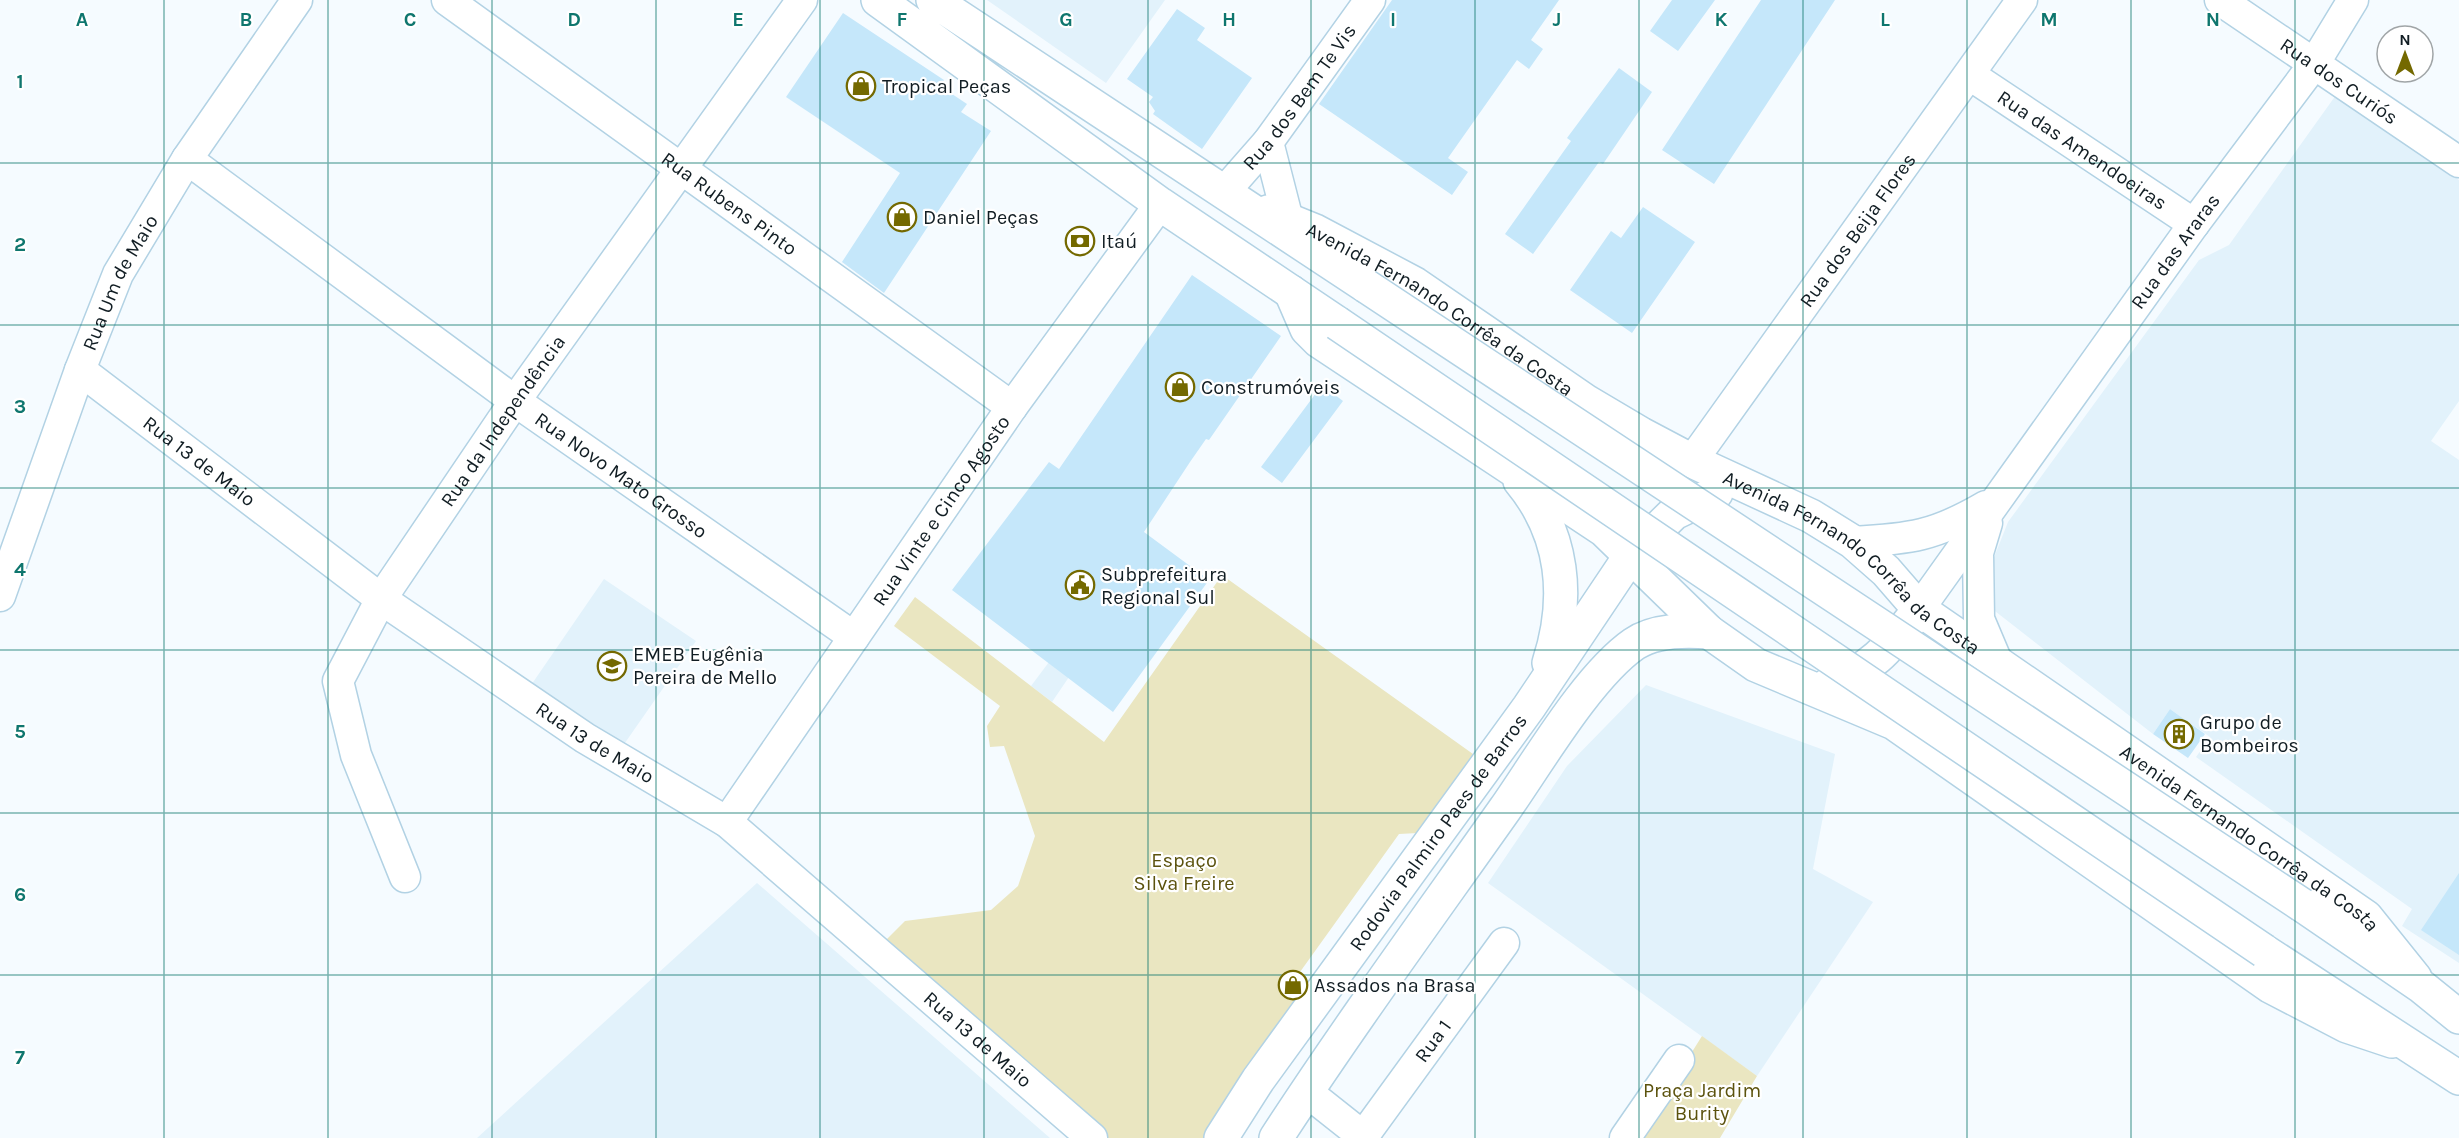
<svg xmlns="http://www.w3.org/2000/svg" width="2459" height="1138" viewBox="0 0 2459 1138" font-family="Karla,sans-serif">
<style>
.built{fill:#e2f2fb}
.green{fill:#eae6c1}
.building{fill:#c5e7fa}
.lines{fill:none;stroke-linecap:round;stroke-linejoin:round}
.minor-casing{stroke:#b2d2e4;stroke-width:33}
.major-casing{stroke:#b2d2e4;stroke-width:36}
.highway-casing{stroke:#b2d2e4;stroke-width:36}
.minor{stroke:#fff;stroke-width:30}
.major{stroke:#fff;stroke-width:33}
.highway{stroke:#fff;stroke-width:33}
.highway-bridge-casing{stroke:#b2d2e4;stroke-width:36;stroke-linecap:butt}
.highway-bridge{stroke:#fff;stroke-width:33}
.grid{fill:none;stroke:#0f766e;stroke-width:1.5;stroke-opacity:0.55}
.labels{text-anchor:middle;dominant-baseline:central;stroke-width:4.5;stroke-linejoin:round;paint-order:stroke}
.street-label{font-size:20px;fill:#111d23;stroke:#fff}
.poi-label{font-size:20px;fill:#111d23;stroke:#fff;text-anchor:start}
.park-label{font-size:20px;fill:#5b520d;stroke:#fff}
.grid-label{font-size:20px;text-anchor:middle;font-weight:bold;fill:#0f766e;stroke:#fff;stroke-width:4.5;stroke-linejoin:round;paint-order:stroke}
</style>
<rect width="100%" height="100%" fill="#f5fbff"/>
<!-- built -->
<path class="built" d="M987 0H1165L1106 83Z
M2336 95 2459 180V401L2431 441 2459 460V963L2402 926 2412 909 2196 757 2210 737 2170 709 2153 734 1991 608V565L2008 522 2199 260 2229 245Z
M604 579 696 641 620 750 527 691Z
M1049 662 1069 677 1052 702 1031 686Z
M1646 685 1835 754 1813 869 1873 902 1757 1076 1488 883 1567 766Z
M757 883 1050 1138H477Z"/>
<!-- green -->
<path class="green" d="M1222 575 1473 754 1418 833 1399 834 1300 972 1302 995 1212 1138H1107L884 942 905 921 991 910 1018 886 1035 836 1004 746 990 747 987 726 1000 706 894 626 915 597 1104 742Z
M1702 1036 1757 1076 1720 1138H1638Z"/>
<!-- building -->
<path class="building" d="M1392 0H1559L1531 40 1543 49 1529 69 1517 60 1448 158 1468 172 1452 195 1319 104Z
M1672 0H1715L1678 51 1650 31Z
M1761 0H1835L1714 184 1662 150Z
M1177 9 1205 28 1197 40 1252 78 1202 149 1153 114 1155 111 1149 102 1153 97 1127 79Z
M843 13 944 80 940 86 967 104 961 112 991 131 884 293 842 262 900 173 786 97Z
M1619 68 1652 92 1603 164 1599 162 1533 254 1505 234 1571 141 1567 138Z
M1643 207 1695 242 1632 333 1570 290 1611 231 1621 238Z
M1192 275 1281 336 1209 440 1206 439 1190 462 1144 532 1209 580 1113 712 952 590 1049 462 1059 469Z
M1322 385 1343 401 1282 483 1261 467Z
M2170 709 2205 734 2188 758 2153 734Z
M2459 873V955L2421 930Z"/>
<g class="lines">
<!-- minor casing -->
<g class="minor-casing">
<g id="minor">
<path id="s1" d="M447 0 1012 407"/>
<path id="s2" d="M2220 0 2459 162"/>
<path id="s3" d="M1970 75 2194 224"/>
<path d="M1268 142 1288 220"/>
<path id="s4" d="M187 159 515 401 854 637"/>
<path id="s5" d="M1225 191 1268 142 1370 0"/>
<path id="s6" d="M80 370 381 599 585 738 727 822 1092 1138"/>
<path id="s7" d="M1692 461 2022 0"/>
<path d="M1987 523 1978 553 1979 619 1998 664"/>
<path d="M1853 542C1910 539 1935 536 1986 506"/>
<path id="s8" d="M0 596 80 370 118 274 187 159 297 0"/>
<path id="s9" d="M1919 609 2194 224 2314 64 2353 0"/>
<path id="s10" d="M727 822 1012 407 1160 204"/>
<path id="s11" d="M405 877 356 755 338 681 381 599 515 401 802 0"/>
<path d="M1307 1092 1365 1138"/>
<path id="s12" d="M1362 1138 1504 943"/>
<path d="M1625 1138 1679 1060"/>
</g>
</g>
<!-- major casing -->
<g class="major-casing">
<g id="major">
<path id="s13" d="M1268 212 1315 231 1415 284 1587 402 1641 434 1692 461 1811 516 1853 542 1886 571 1919 609 2366 917 2415 978"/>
<path d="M1291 292 1307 329 1319 341 1604 530 1709 632 1756 665 1894 723 2270 986 2347 1026 2392 1041"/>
<path d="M1520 481C1564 534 1570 598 1549 663"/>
<path d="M1828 685C1870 671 1889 648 1915 615"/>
<path id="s14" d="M1221 1138 1258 1080 1529 707 1631 555 1674 513 1716 493"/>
<path d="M1276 1138C1349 1026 1428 918 1505 809 1538 762 1588 676 1634 644 1655 630 1684 630 1709 632"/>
</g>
</g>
<!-- highway casing -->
<g class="highway-casing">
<path id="highway" d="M878 0 1160 204 1337 323
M933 0 1366 286
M2302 905 2422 987 2459 1017
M2264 951 2459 1078"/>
</g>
<!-- minor -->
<use href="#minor" class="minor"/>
<!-- major -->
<use href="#major" class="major"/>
<!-- highway -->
<use href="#highway" class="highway"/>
<!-- highway-bridge casing -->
<g class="highway-bridge-casing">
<path id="highway-bridge" d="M1366 286 2302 905
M1337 323 2264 951"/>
</g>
<!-- highway-bridge -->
<use href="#highway-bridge" class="highway-bridge"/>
</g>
<!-- grid -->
<path class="grid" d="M164 0V1138M328 0V1138M492 0V1138M656 0V1138M820 0V1138M984 0V1138M1148 0V1138M1311 0V1138M1475 0V1138M1639 0V1138M1803 0V1138M1967 0V1138M2131 0V1138M2295 0V1138M0 163H2459M0 325H2459M0 488H2459M0 650H2459M0 813H2459M0 975H2459"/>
<!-- icons -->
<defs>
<g id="shop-ring" transform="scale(1.5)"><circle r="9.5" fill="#fff" stroke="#746900" stroke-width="1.5"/><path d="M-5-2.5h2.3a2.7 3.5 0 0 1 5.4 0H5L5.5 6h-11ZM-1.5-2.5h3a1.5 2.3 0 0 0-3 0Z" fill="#746900"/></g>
<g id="bank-ring" transform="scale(1.5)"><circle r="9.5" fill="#fff" stroke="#746900" stroke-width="1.5"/><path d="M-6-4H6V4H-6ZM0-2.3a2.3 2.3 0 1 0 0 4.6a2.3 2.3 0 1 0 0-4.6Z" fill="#746900"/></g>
<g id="civic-ring" transform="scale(1.5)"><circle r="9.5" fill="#fff" stroke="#746900" stroke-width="1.5"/><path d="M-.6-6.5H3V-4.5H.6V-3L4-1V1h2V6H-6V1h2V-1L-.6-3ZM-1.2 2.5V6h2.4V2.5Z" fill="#746900"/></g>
<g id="school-ring" transform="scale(1.5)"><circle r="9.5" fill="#fff" stroke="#746900" stroke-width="1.5"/><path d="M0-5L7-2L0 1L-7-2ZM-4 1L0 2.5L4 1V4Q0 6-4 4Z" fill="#746900"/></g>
<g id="building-ring" transform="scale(1.5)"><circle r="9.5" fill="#fff" stroke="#746900" stroke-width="1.5"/><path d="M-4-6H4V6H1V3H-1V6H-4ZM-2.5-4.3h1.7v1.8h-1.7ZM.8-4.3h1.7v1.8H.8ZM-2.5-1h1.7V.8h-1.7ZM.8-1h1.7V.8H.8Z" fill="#746900"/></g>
</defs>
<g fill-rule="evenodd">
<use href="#shop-ring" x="861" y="86"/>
<use href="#shop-ring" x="902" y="217"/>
<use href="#bank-ring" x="1080" y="241"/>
<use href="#shop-ring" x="1180" y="387"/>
<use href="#civic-ring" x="1080" y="585"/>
<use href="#school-ring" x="612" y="666"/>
<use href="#building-ring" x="2179" y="734"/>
<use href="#shop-ring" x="1293" y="985"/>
</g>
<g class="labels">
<!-- street labels -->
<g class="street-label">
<text stroke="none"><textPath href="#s2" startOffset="144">Rua dos Curiós</textPath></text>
<text stroke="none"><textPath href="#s5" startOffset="120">Rua dos Bem Te Vis</textPath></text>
<text stroke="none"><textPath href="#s3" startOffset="135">Rua das Amendoeiras</textPath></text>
<text stroke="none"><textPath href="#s1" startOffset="348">Rua Rubens Pinto</textPath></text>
<text stroke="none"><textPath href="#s7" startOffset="284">Rua dos Beija Flores</textPath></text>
<text stroke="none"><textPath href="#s9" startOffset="440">Rua das Araras</textPath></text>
<text stroke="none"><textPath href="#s8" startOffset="336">Rua Um de Maio</textPath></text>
<text stroke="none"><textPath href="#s13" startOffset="198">Avenida Fernando Corrêa da Costa</textPath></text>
<text stroke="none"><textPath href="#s11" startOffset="516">Rua da Independência</textPath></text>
<text stroke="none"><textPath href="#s6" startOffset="150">Rua 13 de Maio</textPath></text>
<text stroke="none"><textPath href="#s4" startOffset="537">Rua Novo Mato Grosso</textPath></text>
<text stroke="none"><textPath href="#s10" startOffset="378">Rua Vinte e Cinco Agosto</textPath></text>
<text stroke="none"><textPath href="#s13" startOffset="684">Avenida Fernando Corrêa da Costa</textPath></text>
<text stroke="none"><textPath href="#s6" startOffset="636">Rua 13 de Maio</textPath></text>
<text stroke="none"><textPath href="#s14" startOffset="375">Rodovia Palmiro Paes de Barros</textPath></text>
<text stroke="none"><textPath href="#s13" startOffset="1170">Avenida Fernando Corrêa da Costa</textPath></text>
<text stroke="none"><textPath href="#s6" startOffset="1122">Rua 13 de Maio</textPath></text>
<text stroke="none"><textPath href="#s12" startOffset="120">Rua 1</textPath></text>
</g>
<!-- poi labels -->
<g class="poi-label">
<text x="882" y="86">Tropical Peças</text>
<text x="923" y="217">Daniel Peças</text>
<text x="1101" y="241">Itaú</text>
<text x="1201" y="387">Construmóveis</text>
<text x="1101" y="574">Subprefeitura<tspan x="1101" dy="23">Regional Sul</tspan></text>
<text x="633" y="654">EMEB Eugênia<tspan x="633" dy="23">Pereira de Mello</tspan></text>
<text x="2200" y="722">Grupo de<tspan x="2200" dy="23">Bombeiros</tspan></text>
<text x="1314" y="985">Assados na Brasa</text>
</g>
<!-- park labels -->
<g class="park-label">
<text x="1184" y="860">Espaço<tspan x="1184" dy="23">Silva Freire</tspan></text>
<text x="1702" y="1090">Praça Jardim<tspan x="1702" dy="23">Burity</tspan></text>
</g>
</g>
<g class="grid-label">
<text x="82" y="26">A</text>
<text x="246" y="26">B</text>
<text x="410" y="26">C</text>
<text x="574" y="26">D</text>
<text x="738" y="26">E</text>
<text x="902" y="26">F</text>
<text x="1066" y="26">G</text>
<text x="1229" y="26">H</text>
<text x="1393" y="26">I</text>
<text x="1557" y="26">J</text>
<text x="1721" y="26">K</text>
<text x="1885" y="26">L</text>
<text x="2049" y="26">M</text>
<text x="2213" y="26">N</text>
<text x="20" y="88">1</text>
<text x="20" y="251">2</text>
<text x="20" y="413">3</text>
<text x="20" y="576">4</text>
<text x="20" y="738">5</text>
<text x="20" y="901">6</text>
<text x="20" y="1064">7</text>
</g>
<!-- north arrow -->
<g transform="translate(2405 54)"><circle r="28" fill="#ffffff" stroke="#a0a5a7" stroke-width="1.5"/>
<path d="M0-4.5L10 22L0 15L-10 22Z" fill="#746900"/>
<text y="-9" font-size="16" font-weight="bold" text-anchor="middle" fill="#111d23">N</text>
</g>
</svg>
